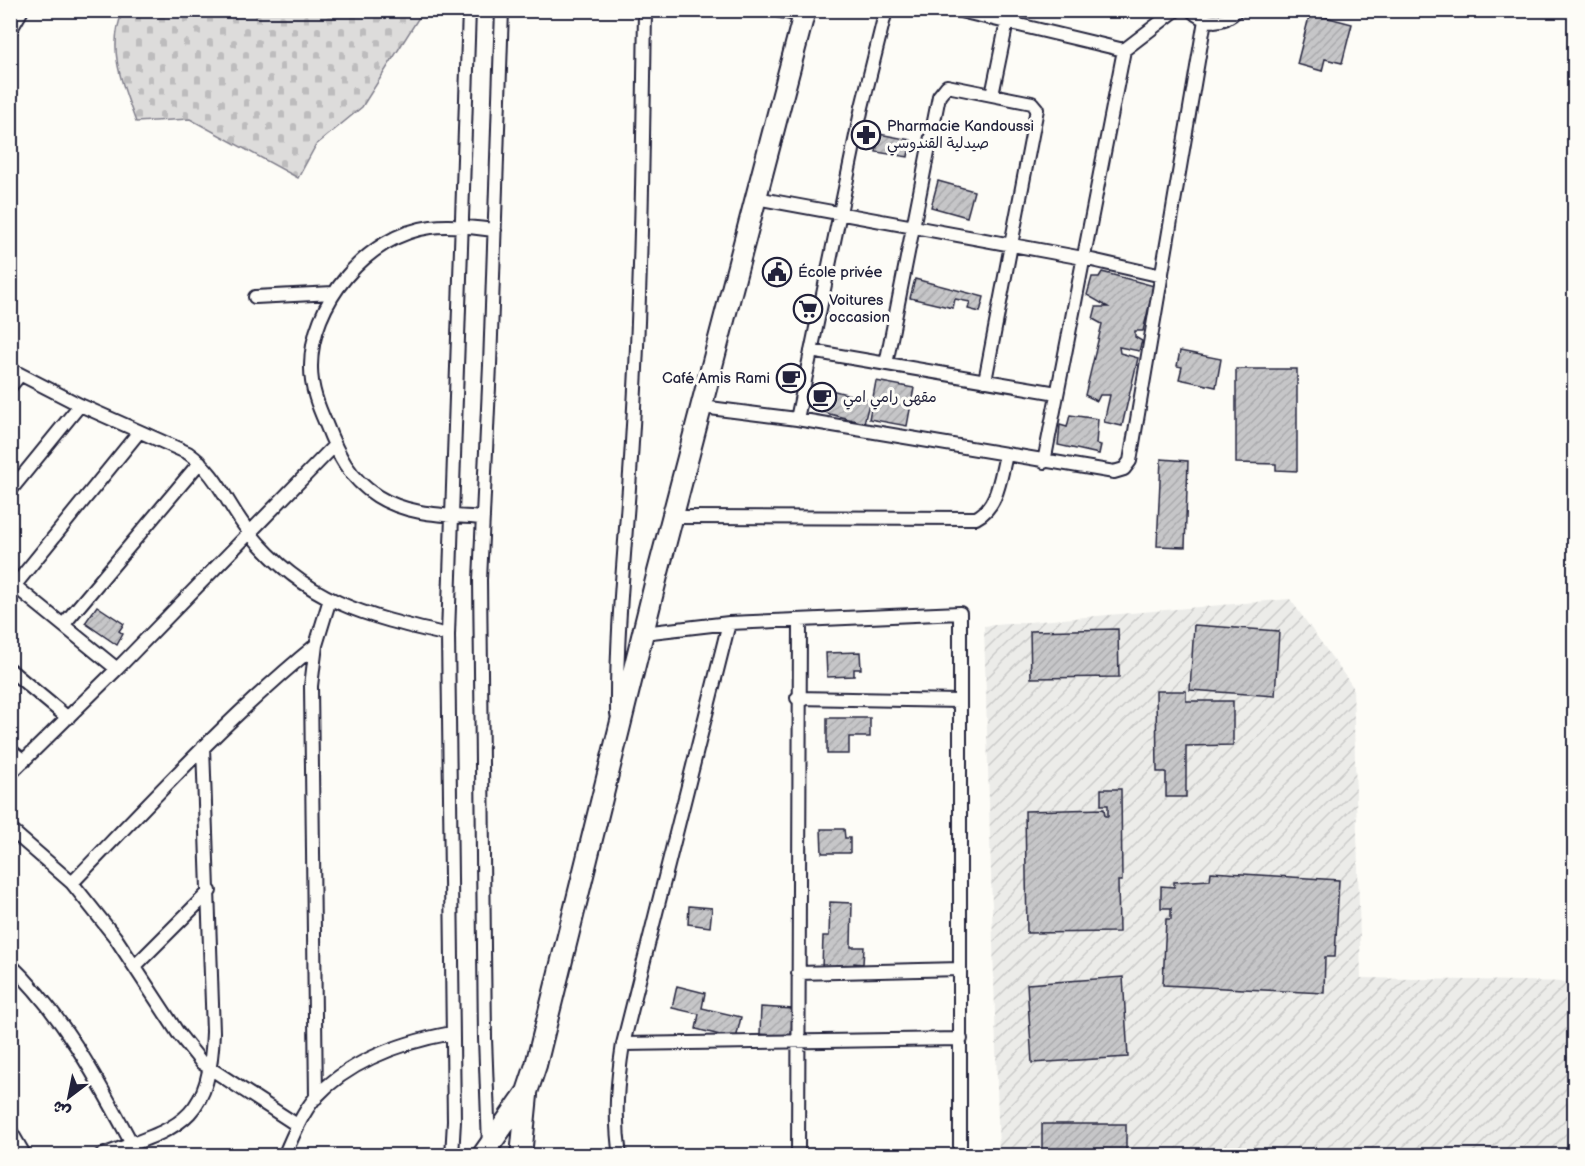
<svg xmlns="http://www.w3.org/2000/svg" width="1585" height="1166" viewBox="0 0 1585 1166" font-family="'Balsamiq Sans','Playpen Sans Arabic',sans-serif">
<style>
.industrial{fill:url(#industrial-furrows)}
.cemetery{fill:url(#cemetery-stones);stroke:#807f8b;stroke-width:1.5}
.building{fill:url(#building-hatch);stroke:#22223b;stroke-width:1.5}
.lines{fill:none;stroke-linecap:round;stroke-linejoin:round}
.minor-casing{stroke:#22223b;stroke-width:16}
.primary-casing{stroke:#22223b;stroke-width:24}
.minor{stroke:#fdfcf7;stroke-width:12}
.primary{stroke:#fdfcf7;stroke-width:20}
.labels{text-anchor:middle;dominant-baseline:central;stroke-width:6;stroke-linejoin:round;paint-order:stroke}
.poi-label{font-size:15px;fill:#22223b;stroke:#fdfcf7;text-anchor:start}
</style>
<defs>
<pattern id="industrial-furrows" width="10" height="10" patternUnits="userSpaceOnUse" patternTransform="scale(1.5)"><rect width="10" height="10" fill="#ecece9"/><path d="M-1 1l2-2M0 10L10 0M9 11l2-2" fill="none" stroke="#cacac9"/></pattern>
<pattern id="cemetery-stones" width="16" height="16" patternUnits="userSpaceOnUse" patternTransform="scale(1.5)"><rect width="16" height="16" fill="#dddcdb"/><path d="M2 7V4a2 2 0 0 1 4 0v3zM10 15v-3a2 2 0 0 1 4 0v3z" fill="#bdbcbd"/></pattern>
<pattern id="building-hatch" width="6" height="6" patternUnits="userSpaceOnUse" patternTransform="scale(1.5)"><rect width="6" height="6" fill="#c6c6c8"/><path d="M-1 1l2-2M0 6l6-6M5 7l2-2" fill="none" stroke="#aaaaad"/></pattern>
</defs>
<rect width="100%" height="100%" fill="#fdfcf7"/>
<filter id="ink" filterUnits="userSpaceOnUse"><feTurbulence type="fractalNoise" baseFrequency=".0167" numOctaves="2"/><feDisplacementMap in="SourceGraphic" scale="12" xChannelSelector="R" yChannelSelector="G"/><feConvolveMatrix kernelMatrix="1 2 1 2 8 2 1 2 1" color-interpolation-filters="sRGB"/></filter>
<g filter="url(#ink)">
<!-- industrial -->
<path class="industrial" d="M1290 599 1353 687 1361 978 1574 982V1155H999L984 626Z"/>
<!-- cemetery -->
<path class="cemetery" d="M123 11V10L423 11 362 107 316 145 298 178 190 119 136 122C123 86 106 49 123 11Z"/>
<!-- building -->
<path class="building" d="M1084 10H1104L1102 17 1084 13Z
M1310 13 1352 24 1342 63 1325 59 1322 71 1297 64Z
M879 134 911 140 908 157 876 152Z
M938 181 974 191 967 217 931 207Z
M1102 272 1154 286 1143 331H1135V337L1142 341 1139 351 1119 347 1120 353 1138 358 1122 426 1104 422 1110 395H1100L1097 401 1085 395 1102 324 1093 319 1096 307H1108L1087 295 1092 277H1099Z
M915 279 984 297 980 312 968 309 970 302 955 299 953 308 910 298Z
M1180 351 1221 359 1216 387 1179 379 1182 367 1177 366Z
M1236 369H1297V471L1276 470V464L1236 463Z
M876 381 914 388 907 426 869 419Z
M827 389 870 400 864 423 822 412Z
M1070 415 1098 419 1096 444 1101 445 1099 454 1058 445 1060 425 1067 427Z
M1161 459 1188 461 1185 547 1157 546Z
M97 606 124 624 119 631 123 634 117 645 85 623Z
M1194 625 1279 631 1275 696 1190 690Z
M1118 629 1119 677 1031 678 1030 631Z
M860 652 861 669H854V676L827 677 826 653Z
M1156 691H1186V701H1233V745L1186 746V797H1166V772H1157Z
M827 718H870V737H849V754H827Z
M1101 789H1121L1122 881H1118L1119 932 1027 933 1025 811 1104 809 1105 816H1108V805H1101Z
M821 829H844L845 838H850V853H822Z
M1211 872 1339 880 1335 957H1325L1324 993 1163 985 1166 919H1171V908H1161V886L1174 887V882L1210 880Z
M830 902 852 903 851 947H864L863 964 854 963V969H822L823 936H829Z
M689 906 712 908 710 927 688 924Z
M1123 977 1128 1057 1032 1063 1027 984Z
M677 986 705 993 702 1008 741 1017 736 1039 696 1029 699 1014 672 1008Z
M761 1007 793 1009 791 1037 760 1034Z
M1042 1124H1126V1156H1042Z"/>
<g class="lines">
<!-- minor casing -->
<g class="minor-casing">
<path id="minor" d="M776 10 803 16
M956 10 1124 50
M1191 10C1205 24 1223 25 1237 10
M10 31 22 10
M992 95 1007 22
M756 198 1083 258 1162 276
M255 297 333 293
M811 351 1057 393
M886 364 939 96 947 86 1032 103 1037 109 985 381
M10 369 80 405 188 453C217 473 228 506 249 532 305 602 366 616 448 635
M10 387 20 375
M702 407 797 419 1114 472 1124 469 1130 461 1205 20
M797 419 862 107 886 10
M1044 462 1124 50 1176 10
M10 491 80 405
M673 517 976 518C998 507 1000 478 1006 455
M483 518C447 515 409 516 377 496 349 478 338 455 326 424 318 406 311 388 311 368 310 304 367 235 431 227 452 224 474 228 495 230
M10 582 117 669
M15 585 139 432
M64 624 200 462
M643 633 729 623 960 613V1156
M10 670 68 718
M797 698 960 701
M617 714C616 623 627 532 632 442 641 298 643 154 645 10
M10 750 24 761
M10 774 117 669 334 446
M10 829 72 883 115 937 178 1033 202 1063 297 1125
M72 883C151 801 228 717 316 645
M10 964C64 1016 97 1079 132 1144
M135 966 210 891
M798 973 960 969
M623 1044 961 1039
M316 1098 311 686 316 645 330 599
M10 1130 25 1156
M489 1146 485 1038 480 580 490 365 502 10
M100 1156C176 1127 210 1126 213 1032L203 747
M284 1156C293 1136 301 1115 315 1098 350 1060 403 1042 452 1033
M452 1156 454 1121 448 635 469 10
M620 1156C614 1117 617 1083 623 1044L729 623
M798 1156 800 620"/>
</g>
<!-- primary casing -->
<g class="primary-casing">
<path id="primary" d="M482 1156 527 1092 536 1065 657 576 805 10
M521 1156 527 1095"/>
</g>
<!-- minor -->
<use href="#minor" class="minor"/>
<!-- primary -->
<use href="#primary" class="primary"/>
</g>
</g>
<!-- icons -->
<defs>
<g id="pharmacy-ring" transform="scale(1.5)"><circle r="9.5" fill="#fdfcf7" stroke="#22223b" stroke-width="1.5"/><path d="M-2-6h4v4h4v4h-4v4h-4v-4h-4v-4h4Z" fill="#22223b"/></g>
<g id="civic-ring" transform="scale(1.5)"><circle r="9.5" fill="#fdfcf7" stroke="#22223b" stroke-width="1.5"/><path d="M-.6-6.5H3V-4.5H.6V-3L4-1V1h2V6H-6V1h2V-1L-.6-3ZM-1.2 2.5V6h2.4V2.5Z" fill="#22223b"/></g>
<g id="supermarket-ring" transform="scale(1.5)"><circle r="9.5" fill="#fdfcf7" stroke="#22223b" stroke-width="1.5"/><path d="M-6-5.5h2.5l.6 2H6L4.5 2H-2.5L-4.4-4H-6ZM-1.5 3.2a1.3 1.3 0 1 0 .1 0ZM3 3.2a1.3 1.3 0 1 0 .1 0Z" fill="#22223b"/></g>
<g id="cafe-ring" transform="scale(1.5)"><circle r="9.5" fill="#fdfcf7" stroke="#22223b" stroke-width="1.5"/><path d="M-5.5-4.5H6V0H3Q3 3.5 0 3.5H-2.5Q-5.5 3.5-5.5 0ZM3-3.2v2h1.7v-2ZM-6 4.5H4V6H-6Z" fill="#22223b"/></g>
</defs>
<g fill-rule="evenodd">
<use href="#pharmacy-ring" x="866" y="135"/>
<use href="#civic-ring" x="777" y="272"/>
<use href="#supermarket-ring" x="808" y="309"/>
<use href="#cafe-ring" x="791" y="378"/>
<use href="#cafe-ring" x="822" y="397"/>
</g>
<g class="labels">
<!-- poi labels -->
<g class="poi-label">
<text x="887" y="126">Pharmacie Kandoussi<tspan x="887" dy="17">صيدلية القندوسي</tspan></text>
<text x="798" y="272">École privée</text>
<text x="829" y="300">Voitures<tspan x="829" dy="17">occasion</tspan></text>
<text x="770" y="378" text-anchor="end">Café Amis Rami</text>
<text x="843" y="397">مقهى رامي امي</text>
</g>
</g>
<!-- margin -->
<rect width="1585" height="1166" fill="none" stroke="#fdfcf7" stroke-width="36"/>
<rect x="18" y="18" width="1549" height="1130" fill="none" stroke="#22223b" stroke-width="2" filter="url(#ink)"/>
<!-- north arrow -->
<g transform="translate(69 1097) rotate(212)" stroke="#fdfcf7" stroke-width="4.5" paint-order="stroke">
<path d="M0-4.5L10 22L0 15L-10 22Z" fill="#22223b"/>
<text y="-9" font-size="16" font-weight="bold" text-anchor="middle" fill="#22223b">ش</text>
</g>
</svg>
